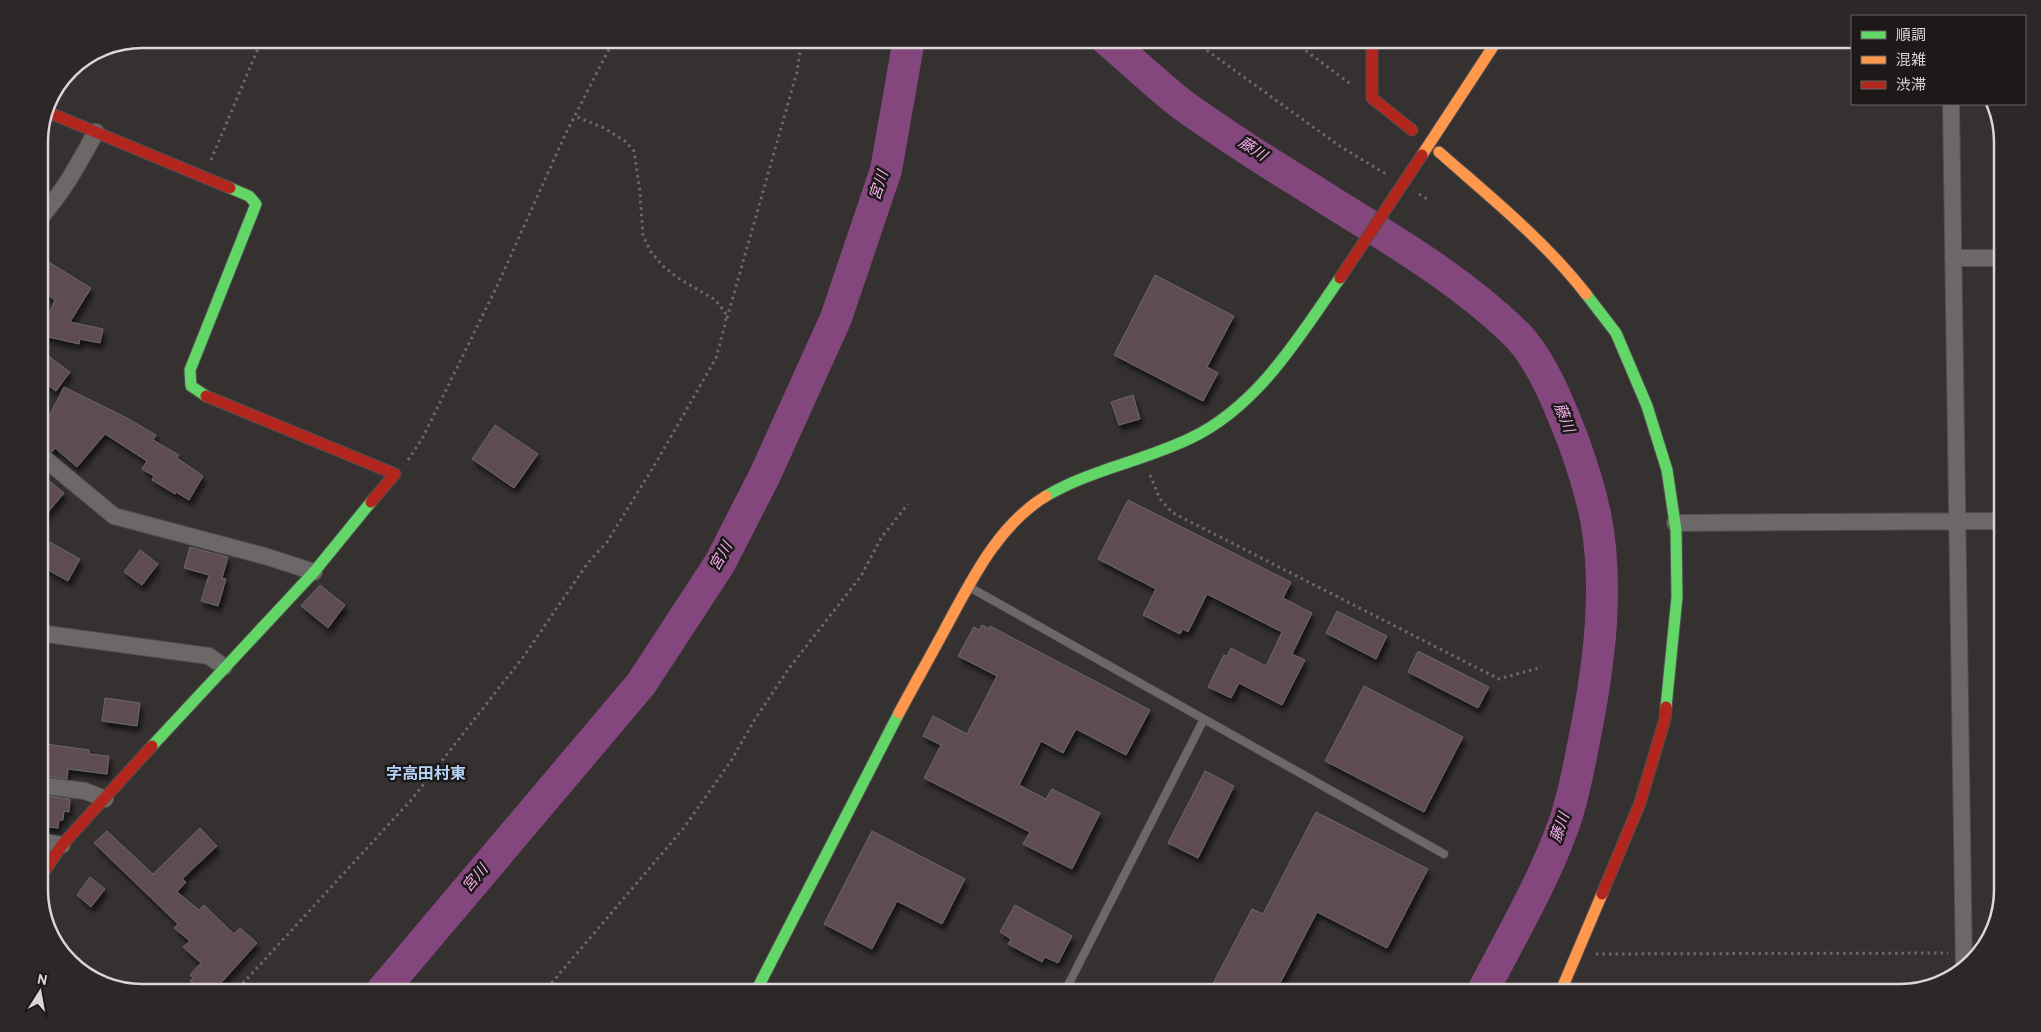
<svg xmlns="http://www.w3.org/2000/svg" width="2041" height="1032" viewBox="0 0 2041 1032" font-family="Overpass,'Noto Sans JP',sans-serif">
<style>
.lines{fill:none;stroke-linecap:round;stroke-linejoin:round}
.river{stroke:#84477d;stroke-width:32}
.building{fill:#5e4b52;stroke:#6b6869;filter:url(#shadow)}
.lane-casing{stroke:#524f4f;stroke-width:9}
.street-casing{stroke:#524f4f;stroke-width:18}
.fast-casing{stroke:#524f4f;stroke-width:13}
.slow-casing{stroke:#524f4f;stroke-width:13}
.jam-casing{stroke:#524f4f;stroke-width:13}
.path{stroke:#6c6969;stroke-width:3;stroke-dasharray:2.5 4;stroke-linecap:butt}
.lane{stroke:#6b6867;stroke-width:8}
.street{stroke:#6b6867;stroke-width:16}
.fast{stroke:#63d668;stroke-width:11}
.slow{stroke:#ff974d;stroke-width:11}
.jam{stroke:#b3261e;stroke-width:11}
.jam-bridge-casing{stroke:#524f4f;stroke-width:13;stroke-linecap:butt}
.jam-bridge{stroke:#b3261e;stroke-width:11}
.labels{text-anchor:middle;dominant-baseline:central;stroke-width:5;stroke-linejoin:round;paint-order:stroke}
.water-label{font-size:15px;font-style:italic;fill:#f7aced;stroke:#1c1918}
.quarter-label{font-size:16px;font-weight:bold;fill:#b4d3f7;stroke:#1c1918}
.rim{fill:none;stroke:#dcd7d6;stroke-width:2.5}
</style>
<defs>
<filter id="shadow"><feDropShadow dx="3" dy="5.5" stdDeviation="2.5" flood-color="#0009"/></filter>
</defs>
<rect width="100%" height="100%" fill="#353131"/>
<g class="lines">
<!-- river -->
<path class="river" d="M1106 39C1132 61 1157 85 1184 106 1225 135 1268 163 1311 189 1381 234 1454 274 1514 332 1541 357 1561 409 1574 443 1583 468 1591 493 1596 519 1609 590 1599 665 1585 736 1579 765 1574 796 1564 824 1543 883 1510 938 1482 993
M380 993 641 684 720 563 765 475 836 318 886 170 909 39"/>
</g>
<!-- building -->
<path class="building" d="M39 256 91 288 70 322 103 329 100 343 80 339 79 344 40 335 55 300 39 289Z
M1155 275 1234 316 1207 367 1218 373 1203 401 1114 355Z
M39 349 70 372 56 391 39 379Z
M64 387 127 418 156 435 153 440 179 455 177 458 203 476 189 500 176 492 175 494 152 480 154 476 142 469 147 461 105 434 77 467 55 448 52 452 45 446 39 444V414L47 420Z
M1133 395 1140 419 1119 425 1111 402Z
M495 425 538 454 514 488 472 459Z
M39 472 64 493 39 523Z
M1128 500 1291 582 1283 598 1312 613 1292 654 1305 660 1282 705 1239 683 1231 698 1208 687 1224 655 1227 656 1231 648 1266 666 1282 632 1207 594 1188 632 1183 629 1180 634 1143 615 1156 589 1098 559Z
M50 542 80 559 68 581 39 565Z
M190 547 228 557 222 578 226 579 218 606 201 601 209 575 184 568Z
M140 550 158 564 142 585 124 572Z
M320 585 345 605 328 628 301 606Z
M1337 611 1387 636 1376 659 1326 633Z
M982 625 989 629 990 626 1150 710 1126 755 1076 729 1063 753 1041 741 1019 785 1046 799 1052 789 1100 813 1072 869 1023 844 1030 832 924 778 941 745 923 736 933 716 967 734 997 676 958 656 974 627 979 630Z
M1418 651 1489 687 1478 708 1408 672Z
M1364 686 1463 737 1424 812 1325 761Z
M105 698 140 703 137 726 102 721Z
M39 743 89 750V754L109 756 107 774 68 769 67 779 39 775Z
M1205 771 1234 786 1198 858 1168 843Z
M39 795 70 799 69 812 64 811 63 820H59L58 828 39 826Z
M1316 812 1428 869 1387 948 1317 912 1275 993H1208L1252 909 1263 914Z
M200 828 217 846 182 879 186 882 177 892 199 910 204 905 234 934 240 928 257 943 212 993H204L190 981 193 978 190 975 201 963 183 947 190 941 174 928 178 924 94 843 107 831 153 874Z
M872 831 965 879 942 924 897 901 872 949 824 924Z
M90 877 105 889 91 907 77 895Z
M1015 905 1072 936 1058 963 1045 957 1042 962 1008 944 1011 939 1000 932Z"/>
<g class="lines">
<!-- lane casing -->
<g class="lane-casing">
<path id="lane" d="M971 588 1444 854
M1064 993 1204 719"/>
</g>
<!-- street casing -->
<g class="street-casing">
<path id="street" d="M1951 104 1964 968
M39 219C63 193 79 163 96 132
M1953 258H2002
M39 454 114 516 268 557 314 572
M1675 523 2002 521
M39 633 209 656 224 667
M39 785 85 791 105 799
M39 841 62 845"/>
</g>
<!-- fast casing -->
<g class="fast-casing">
<path id="fast" d="M1586 294 1616 333 1647 406 1667 470 1676 530 1677 597 1666 707
M206 396 191 386 190 370 256 204 249 196 230 188
M1046 496C1092 469 1144 461 1191 438 1258 406 1299 337 1340 278
M152 746 314 572 371 502
M755 993 899 713"/>
</g>
<!-- slow casing -->
<g class="slow-casing">
<path id="slow" d="M1439 152C1490 197 1544 240 1586 294
M1422 155 1498 39
M899 713C914 685 930 657 945 629 971 581 998 525 1046 496
M1560 993 1602 894"/>
</g>
<!-- jam casing -->
<g class="jam-casing">
<path id="jam" d="M1372 39V98L1412 130
M45 111 230 188
M206 396 395 474 371 502
M39 879 62 845 152 746
M1602 894 1640 803 1665 719 1666 707"/>
</g>
<!-- path -->
<path class="path" d="M1191 39 1341 147 1386 174
M1290 39 1352 85
M211 160 262 39
M1419 194 1427 199
M727 318 797 72 802 39
M408 460 423 437 498 284 565 135 614 39
M1150 475 1160 499 1173 513 1499 679 1542 667
M1596 954 1948 953
M234 993 412 799 524 656 587 564 607 542 657 461 716 358 726 321 725 312 714 299 678 278 663 266 651 252 643 236 640 192 634 151 625 141 604 128 575 116
M543 993 683 829 731 761 755 719 790 667 861 576 881 538 908 504"/>
<!-- lane -->
<use href="#lane" class="lane"/>
<!-- street -->
<use href="#street" class="street"/>
<!-- fast -->
<use href="#fast" class="fast"/>
<!-- slow -->
<use href="#slow" class="slow"/>
<!-- jam -->
<use href="#jam" class="jam"/>
<!-- jam-bridge casing -->
<g class="jam-bridge-casing">
<path id="jam-bridge" d="M1340 278 1422 155"/>
</g>
<!-- jam-bridge -->
<use href="#jam-bridge" class="jam-bridge"/>
</g>
<g class="labels">
<!-- water labels -->
<g class="water-label">
<text transform="translate(1252 150) rotate(33)">藤川</text>
<text transform="translate(880 186) rotate(-72)">宮川</text>
<text transform="translate(1563 418) rotate(69)">藤川</text>
<text transform="translate(722 557) rotate(-60)">宮川</text>
<text transform="translate(1561 828) rotate(-71)">藤川</text>
<text transform="translate(476 879) rotate(-50)">宮川</text>
</g>
<!-- quarter labels -->
<g class="quarter-label">
<text x="426" y="775">字高田村東</text>
</g>
</g>
<!-- crop -->
<path d="M0 0H2041V1032H0ZM142 48H1900A94 94 0 0 1 1994 142V890A94 94 0 0 1 1900 984H142A94 94 0 0 1 48 890V142A94 94 0 0 1 142 48Z" fill="#2b2827" fill-rule="evenodd"/>
<path class="rim" d="M142 48H1900A94 94 0 0 1 1994 142V890A94 94 0 0 1 1900 984H142A94 94 0 0 1 48 890V142A94 94 0 0 1 142 48Z"/>
<!-- legend -->
<rect x="1851" y="15" width="175" height="90" fill="#1c1918" stroke="#696564"/>
<rect x="1861" y="31" width="25" height="8" fill="#63d668" stroke="#696564"/>
<text x="1896" y="40" font-size="15" fill="#dcd7d6">順調</text>
<rect x="1861" y="56" width="25" height="8" fill="#ff974d" stroke="#696564"/>
<text x="1896" y="65" font-size="15" fill="#dcd7d6">混雑</text>
<rect x="1861" y="81" width="25" height="8" fill="#b3261e" stroke="#696564"/>
<text x="1896" y="90" font-size="15" fill="#dcd7d6">渋滞</text>
<!-- north arrow -->
<g transform="translate(40 992) rotate(11)" stroke="#1c1918" stroke-width="4" paint-order="stroke">
<path d="M0-4L9 19L0 12L-9 19Z" fill="#dcd7d6"/>
<text y="-8" font-size="14" font-weight="bold" text-anchor="middle" fill="#dcd7d6">N</text>
</g>
</svg>
